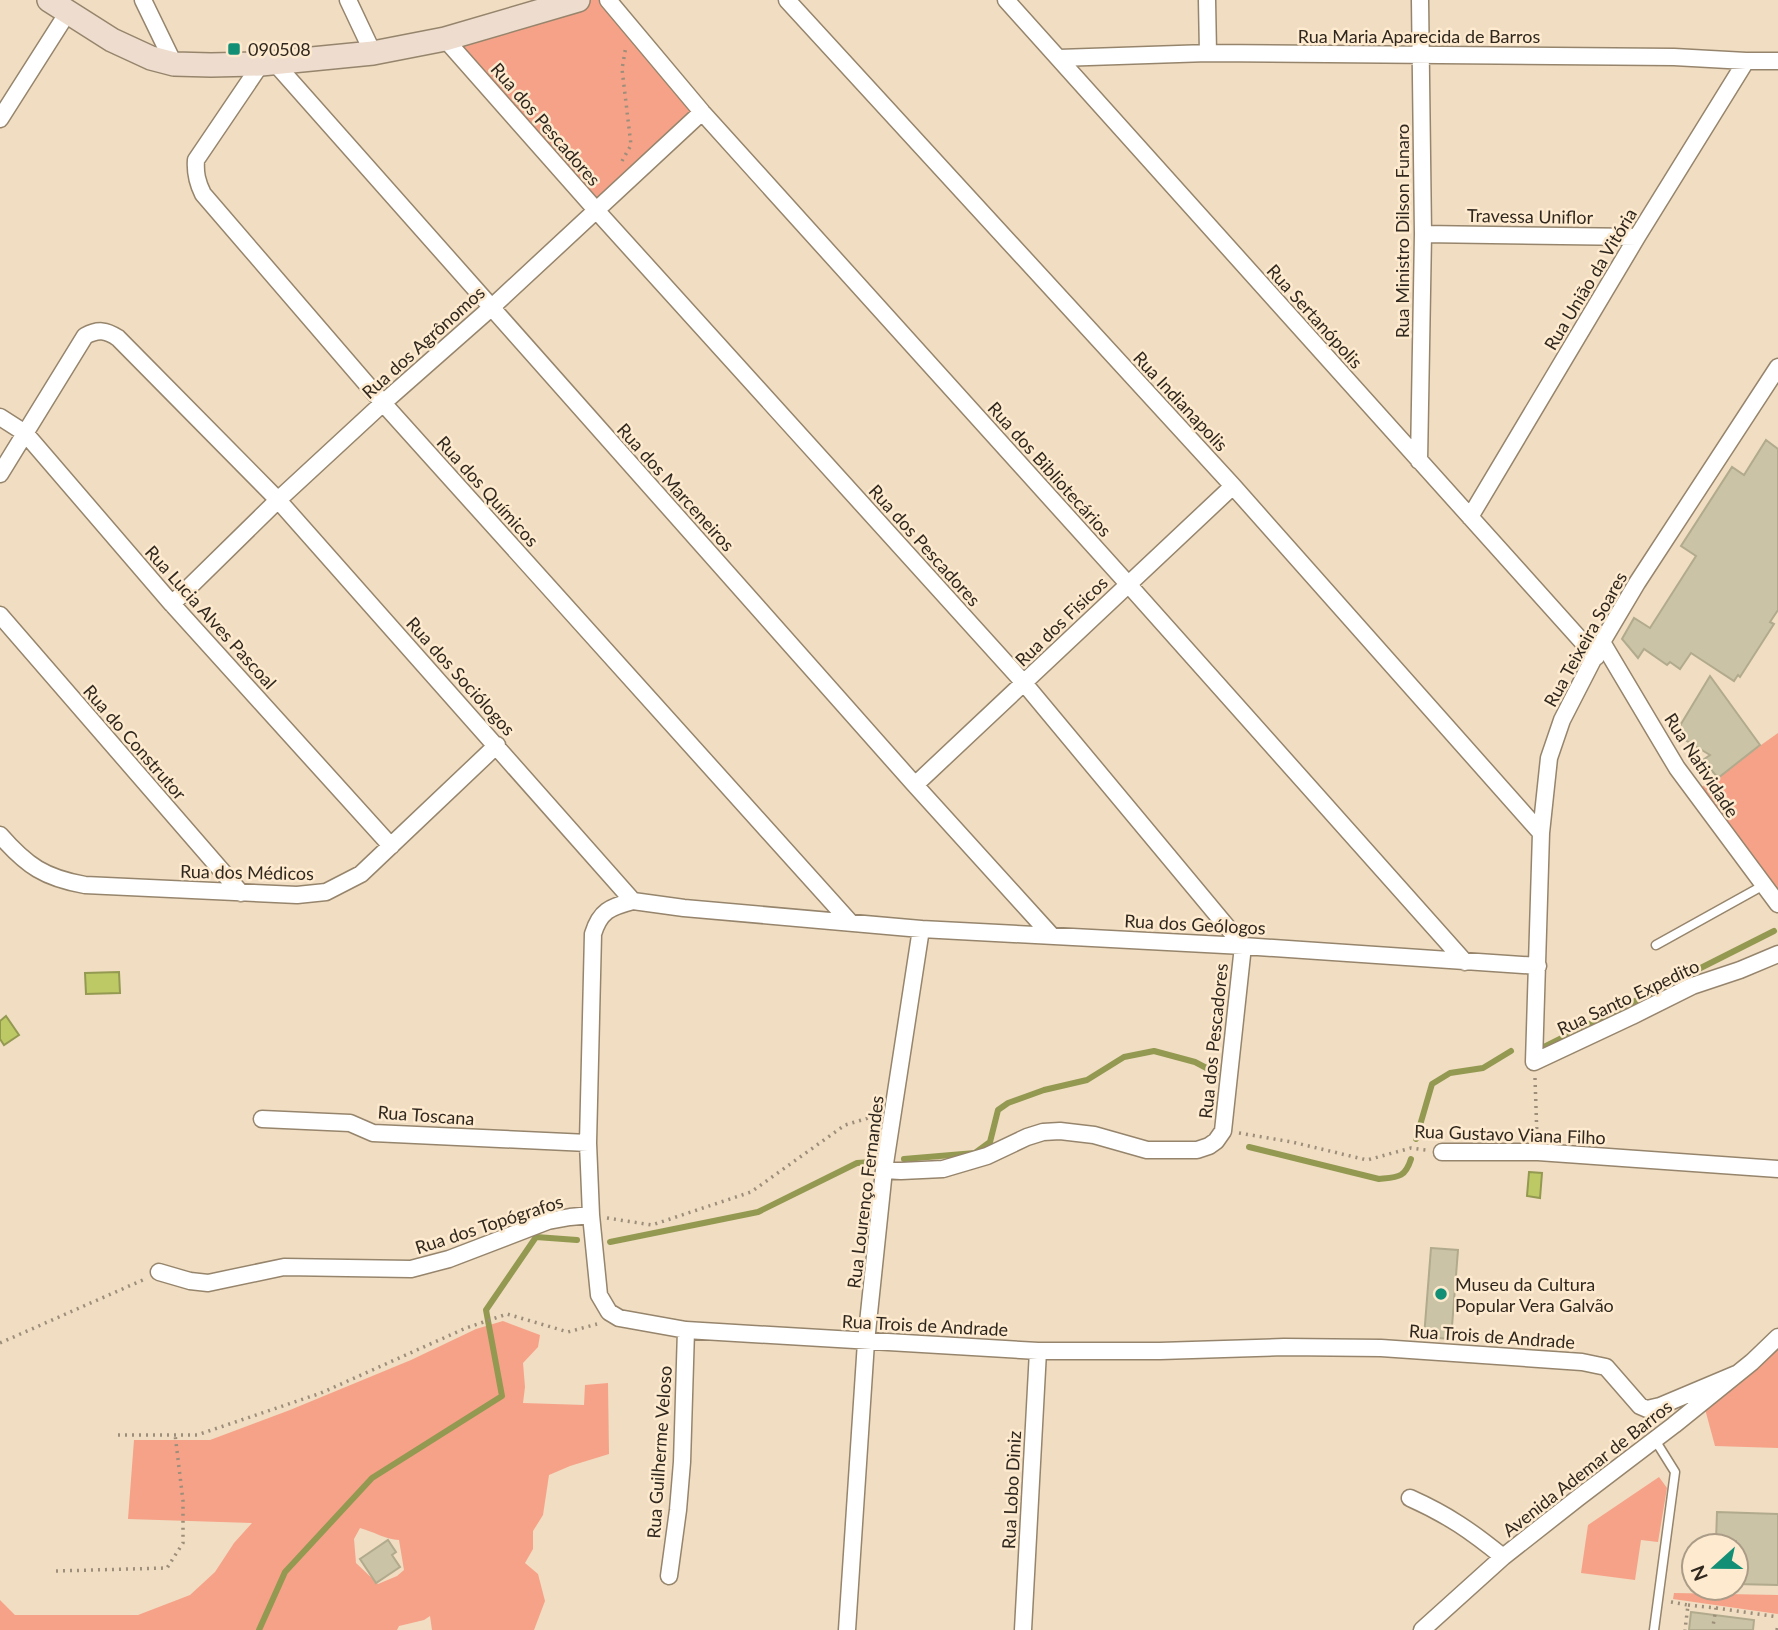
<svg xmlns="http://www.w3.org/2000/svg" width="1778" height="1630" viewBox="0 0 1778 1630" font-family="Lato,sans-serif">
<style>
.green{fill:#f6a288;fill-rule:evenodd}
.water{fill:#bdc965;stroke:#939950;stroke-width:2}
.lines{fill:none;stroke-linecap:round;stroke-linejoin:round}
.stream{stroke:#939950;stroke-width:6}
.building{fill:#cac3a5;stroke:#b1aa8c;stroke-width:2}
.lane-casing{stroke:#96856c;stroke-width:11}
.street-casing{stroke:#96856c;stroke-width:19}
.secondary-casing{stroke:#96856c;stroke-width:26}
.path{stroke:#9d8e7b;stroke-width:3.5;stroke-dasharray:2 5;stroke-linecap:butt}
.lane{stroke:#fff;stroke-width:8}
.street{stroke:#fff;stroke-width:16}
.secondary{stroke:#eedcce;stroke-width:23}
.poi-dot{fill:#128f75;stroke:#fdeacf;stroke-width:2.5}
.labels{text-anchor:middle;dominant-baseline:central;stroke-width:5;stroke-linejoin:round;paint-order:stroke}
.street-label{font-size:18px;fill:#30281e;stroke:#fdeacf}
.poi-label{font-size:18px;fill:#30281e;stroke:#fdeacf;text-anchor:start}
</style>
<rect width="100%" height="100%" fill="#f0ddc2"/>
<!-- green -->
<path class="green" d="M575 0H608L702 112 596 210 445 39Z
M1778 733V895L1699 789Z
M503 1321 540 1335 538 1347 523 1363 525 1387 523 1403 584 1405 585 1385 608 1383 609 1454 570 1466 549 1475 543 1515 533 1531V1549L525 1563 538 1574 545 1601 534 1630H432L430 1616 424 1620 399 1626 397 1630H0V1600L15 1615H138L190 1595 215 1572 234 1543 252 1523 128 1519 134 1440H210L290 1410 411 1360 476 1329ZM360 1528C372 1531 387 1540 399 1540L404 1570 397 1576 378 1584 356 1563 354 1539Z
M1778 1348V1448L1715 1446 1705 1409Z
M1659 1477 1667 1488 1658 1542 1641 1540 1635 1580 1581 1573 1588 1525Z
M1674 1593 1778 1595V1614L1673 1599Z"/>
<!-- water -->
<path class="water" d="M119 972 120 993 86 994 85 973Z
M6 1016 19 1035 4 1045 0 1039V1021Z
M1529 1172 1542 1173 1540 1198 1527 1196Z"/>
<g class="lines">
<!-- stream -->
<path class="stream" d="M1536 1051 1774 931
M1416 1139 1432 1084 1450 1073 1483 1068 1511 1051
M1249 1147 1379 1179C1398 1177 1405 1178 1411 1159
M904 1159 975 1153 990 1142 998 1110 1008 1103 1044 1090 1087 1080 1124 1057 1154 1051 1195 1062 1216 1073
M610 1242 758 1212 857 1163 871 1162
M259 1630 285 1572 372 1478 502 1396 486 1310 536 1237 577 1240"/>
</g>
<!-- building -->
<path class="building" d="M1766 440 1778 449V610L1770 622 1774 624 1740 677 1738 675 1734 681 1691 653 1680 669 1670 662 1667 665 1644 649 1638 658 1622 639 1634 618 1650 628 1696 556 1681 546 1732 467 1744 475Z
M1710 676 1760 745 1718 778 1703 760 1710 755 1675 734Z
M1431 1248 1458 1250 1451 1339 1424 1337Z
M1717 1512 1778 1514V1585L1736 1584V1541H1716Z
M388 1540 396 1552 392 1555 400 1567 376 1583 360 1559Z
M1691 1612 1754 1620 1753 1630H1689Z"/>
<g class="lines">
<!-- lane casing -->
<g class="lane-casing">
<path id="lane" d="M1656 945 1764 885
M1654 1630 1675 1472 1655 1440"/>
</g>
<!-- street casing -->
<g class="street-casing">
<path id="street" d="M143 0 174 64
M348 0 373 53
M608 0 702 112 1128 584 1465 962
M787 0 1233 486 1541 833
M1006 0 1596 657
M1207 0 1208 53
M445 39 596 210 1024 683 1243 946 1223 1131 1216 1141 1209 1146 1197 1150H1147L1094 1135 1060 1131 1043 1132 1027 1137 987 1156 943 1169 901 1171 884 1170
M1059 58 1208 53 1674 57 1746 61H1778
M274 62 915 785 1051 935
M261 64 196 160C195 173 197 182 203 194L383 403 850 922
M0 119 68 12
M1423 234 1637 237
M1778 367 1637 583 1602 642 1562 720 1549 758 1541 833 1534 1062 1632 1016 1692 986 1740 970 1778 954
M0 417 25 433 172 604 391 846
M1419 461 1423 234 1420 0
M0 474 85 336C98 329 106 330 118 338L278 500 633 901 684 908 921 929 1243 946 1538 966
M1470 517 1637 237 1746 61
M172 604 278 500 383 403 492 307 702 112
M0 615 241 893
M1602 642 1677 768 1778 904
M915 785 1233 486
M0 835C27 866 45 878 85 885L297 895 326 892 361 874 497 745
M633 901C610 907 600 911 593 934L588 1143 591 1215 599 1295 609 1312 619 1318 686 1330 1038 1351H1160L1284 1347 1381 1348 1582 1362 1606 1367 1640 1406 1647 1409 1660 1406 1736 1374
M262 1119 350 1123 373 1133 588 1143
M1442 1152H1538L1778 1169
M159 1272 190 1281 208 1283 284 1267 411 1269 449 1259 548 1221 570 1217 591 1215
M1410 1498C1448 1515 1471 1531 1503 1557
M669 1576 678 1510 682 1462 686 1330
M847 1630 866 1342 884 1170 921 929
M1023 1630 1038 1351
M1422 1630 1503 1557 1578 1498 1674 1425 1752 1362 1778 1337"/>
</g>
<!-- secondary casing -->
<g class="secondary-casing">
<path id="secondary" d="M49 0 112 40 151 58 174 64 211 65 261 64 373 53 445 39 578 0"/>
</g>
<!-- path -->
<path class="path" d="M622 161 631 145 622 69 626 46
M1535 1078 1537 1137
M1239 1133 1292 1142 1367 1160 1411 1148 1426 1150
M607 1218 652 1225 751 1192 845 1125 875 1116
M0 1343 145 1279
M118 1435H197L321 1393 466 1328 507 1314 568 1332 597 1324
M56 1571 167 1568 183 1543V1501L175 1434
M1671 1602 1688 1605 1685 1630
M1688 1605 1716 1608 1713 1626
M1716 1608 1778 1617
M1777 1630 1778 1624"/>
<!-- lane -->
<use href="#lane" class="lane"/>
<!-- street -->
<use href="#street" class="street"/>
<!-- secondary -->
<use href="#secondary" class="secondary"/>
</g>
<!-- markers -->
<g class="poi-dot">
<rect x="227" y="42" width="14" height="14" rx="3.5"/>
<circle cx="1441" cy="1294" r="7"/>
</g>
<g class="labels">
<!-- street labels -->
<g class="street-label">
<text x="1419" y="36">Rua Maria Aparecida de Barros</text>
<text transform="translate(546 124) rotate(49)">Rua dos Pescadores</text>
<text transform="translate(1530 216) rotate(1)">Travessa Uniflor</text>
<text transform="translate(1402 231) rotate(-90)">Rua Ministro Dilson Funaro</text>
<text transform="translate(1590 279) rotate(-59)">Rua União da Vitória</text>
<text transform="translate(1315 316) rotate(48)">Rua Sertanópolis</text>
<text transform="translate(423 342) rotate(-42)">Rua dos Agrônomos</text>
<text transform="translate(1181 401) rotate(47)">Rua Indianapolis</text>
<text transform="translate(1050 469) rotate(48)">Rua dos Bibliotecários</text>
<text transform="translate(676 487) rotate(48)">Rua dos Marceneiros</text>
<text transform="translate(488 491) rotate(48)">Rua dos Químicos</text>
<text transform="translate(925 545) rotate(48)">Rua dos Pescadores</text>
<text transform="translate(211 617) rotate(48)">Rua Lucia Alves Pascoal</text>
<text transform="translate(1061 621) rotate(-44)">Rua dos Fisicos</text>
<text transform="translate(1585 639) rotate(-61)">Rua Teixeira Soares</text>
<text transform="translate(461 676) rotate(48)">Rua dos Sociólogos</text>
<text transform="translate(135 742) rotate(49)">Rua do Construtor</text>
<text transform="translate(1702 765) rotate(57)">Rua Natividade</text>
<text transform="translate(247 872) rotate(1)">Rua dos Médicos</text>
<text transform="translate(1195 924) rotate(3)">Rua dos Geólogos</text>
<text transform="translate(1628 997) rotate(-25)">Rua Santo Expedito</text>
<text transform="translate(1213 1041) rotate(-84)">Rua dos Pescadores</text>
<text transform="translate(426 1115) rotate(4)">Rua Toscana</text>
<text transform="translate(1510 1134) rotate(2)">Rua Gustavo Viana Filho</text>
<text transform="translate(865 1192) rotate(-83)">Rua Lourenço Fernandes</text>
<text transform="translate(489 1224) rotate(-18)">Rua dos Topógrafos</text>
<text transform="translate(925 1325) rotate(3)">Rua Trois de Andrade</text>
<text transform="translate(1492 1336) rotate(4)">Rua Trois de Andrade</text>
<text transform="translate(659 1452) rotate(-86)">Rua Guilherme Veloso</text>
<text transform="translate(1587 1468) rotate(-38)">Avenida Ademar de Barros</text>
<text transform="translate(1011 1490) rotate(-87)">Rua Lobo Diniz</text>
</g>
<!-- poi labels -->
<g class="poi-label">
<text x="248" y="49">090508</text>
<text x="1455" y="1284">Museu da Cultura<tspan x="1455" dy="21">Popular Vera Galvão</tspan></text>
</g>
</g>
<!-- north arrow -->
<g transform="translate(1715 1567) rotate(249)"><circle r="33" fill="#fdeacf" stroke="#ab9c88" stroke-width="2"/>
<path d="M0-5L12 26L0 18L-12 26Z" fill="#128f75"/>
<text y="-10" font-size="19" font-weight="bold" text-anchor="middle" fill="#30281e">N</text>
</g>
</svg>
